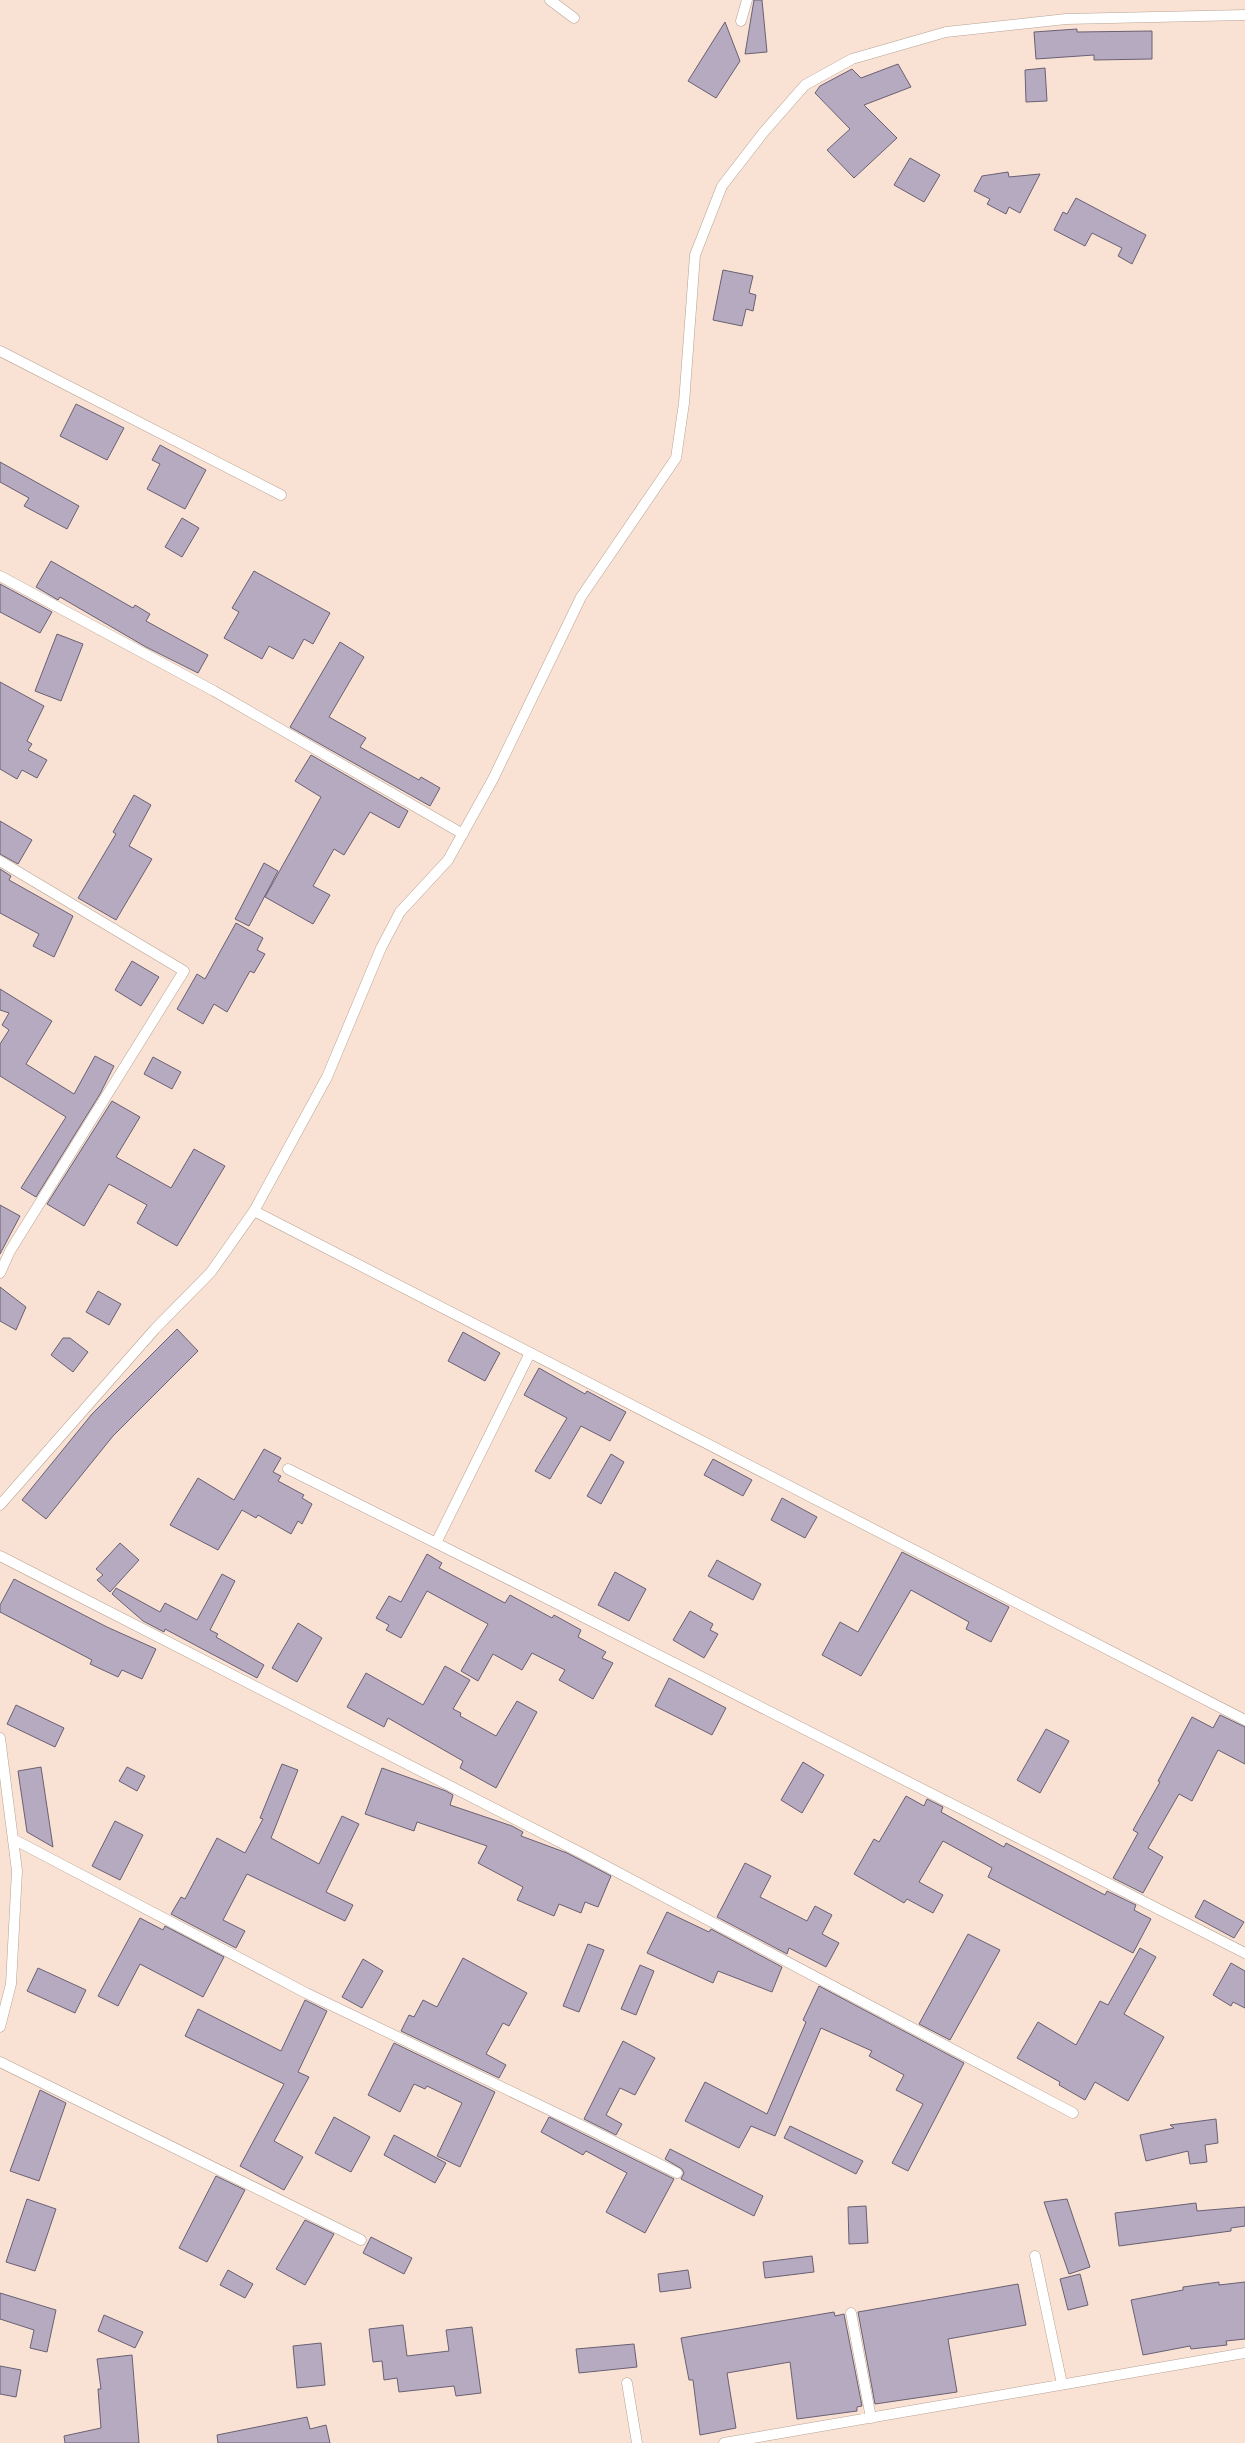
<svg xmlns="http://www.w3.org/2000/svg" width="1245" height="2443" viewBox="0 0 1245 2443" font-family="'Sofia Sans Condensed',sans-serif">
<style>
.building{fill:#b5aabf;stroke:#6a6073}
.lines{fill:none;stroke-linecap:round;stroke-linejoin:round}
.lane-casing{stroke:#b7a294;stroke-width:11}
.lane{stroke:#fff;stroke-width:10}
</style>
<rect width="100%" height="100%" fill="#f9e2d3"/>
<!-- building -->
<path class="building" d="M754 0H762L767 52 745 54Z
M725 22 740 61 716 98 688 81Z
M1077 29V32L1152 31V59L1094 60V55L1036 59 1034 32Z
M898 64 911 87 864 105 897 138 854 178 827 150 850 129 815 93 820 86 852 69 861 78Z
M1045 68 1047 101 1026 102 1025 70Z
M910 158 940 175 924 202 894 185Z
M1008 172 1009 177 1040 174 1020 213 1009 207 1006 214 987 204 990 199 974 191 982 176Z
M1076 198 1146 235 1132 264 1118 256 1122 248 1092 233 1085 246 1054 230 1063 212 1067 214Z
M723 270 753 276 749 293 756 295 753 311 746 309 742 326 713 320Z
M76 404 124 428 107 460 60 436Z
M160 445 206 470 185 509 147 489 160 464 152 460Z
M0 462 79 506 67 529 24 506 29 498 0 482Z
M182 518 199 528 182 557 165 547Z
M51 561 133 608 135 605 150 614 146 621 208 655 198 673 146 647 60 597 58 600 36 587Z
M254 571 330 613 313 644 304 639 293 659 269 646 262 659 224 638 239 612 232 608Z
M0 584 52 612 40 633 0 612Z
M57 634 83 644 61 701 35 691Z
M340 642 364 657 329 717 366 738 360 747 419 780 421 777 440 788 430 806 290 727Z
M0 682 44 706 27 741 32 744 28 750 47 760 37 778 22 770 17 779 0 769Z
M311 755 408 811 399 828 370 812 344 855 334 849 313 886 330 895 313 924 265 897 321 797 295 781Z
M134 795 151 805 129 846 152 859 116 920 78 898 116 834 113 832Z
M0 821 32 840 18 864 0 854Z
M264 863 278 871 249 926 235 919Z
M0 869 11 876 9 880 73 916 54 957 33 946 39 934 0 913Z
M236 923 263 938 257 950 265 954 254 973 250 971 227 1012 214 1004 203 1024 177 1009 197 974 205 979Z
M132 961 159 977 141 1006 115 990Z
M0 989 52 1021 26 1064 74 1094 95 1056 114 1066 100 1094 36 1197 21 1188 66 1117 0 1076V1044L9 1030 2 1025 9 1013 0 1010Z
M153 1057 181 1072 172 1089 144 1074Z
M112 1101 140 1117 116 1157 171 1188 194 1149 225 1166 177 1246 137 1223 147 1205 109 1184 84 1226 47 1204Z
M0 1205 20 1216 0 1254Z
M0 1287 26 1307 16 1330 0 1321Z
M98 1291 121 1304 109 1325 86 1312Z
M177 1329 198 1351 113 1436 46 1519 22 1500 92 1414Z
M463 1332 500 1353 485 1381 448 1361Z
M63 1338H70L88 1352 73 1372 51 1355Z
M539 1368 585 1394 587 1391 626 1412 610 1441 581 1426 550 1479 535 1471 567 1418 524 1395Z
M264 1449 281 1458 273 1472 281 1476 278 1481 304 1495 302 1498 312 1504 302 1524 298 1521 291 1534 258 1515 256 1518 242 1510 218 1550 170 1525 198 1478 234 1500Z
M611 1454 624 1462 601 1504 587 1496Z
M713 1459 752 1480 743 1496 704 1475Z
M782 1498 817 1517 805 1538 771 1520Z
M120 1543 139 1560 110 1592 97 1580 103 1575 96 1569Z
M902 1552 1009 1607 991 1642 966 1629 969 1622 911 1590 861 1676 822 1655 840 1622 858 1632Z
M427 1554 442 1563 439 1568 505 1603 510 1595 552 1618 554 1615 581 1630 578 1637 606 1652 602 1658 613 1663 593 1699 559 1680 565 1670 532 1653 522 1670 493 1654 478 1681 461 1671 488 1624 427 1591 401 1638 386 1630 389 1625 376 1618 389 1596 401 1602Z
M717 1560 761 1584 753 1600 708 1576Z
M615 1572 646 1589 629 1621 598 1605Z
M222 1574 235 1581 210 1630 218 1634 216 1637 264 1665 257 1678 165 1629 164 1632 143 1621 112 1594 116 1588 160 1612 165 1603 197 1620Z
M14 1579 107 1627 156 1649 142 1679 122 1670 118 1677 90 1664 92 1660 0 1612V1605Z
M690 1611 713 1624 710 1630 718 1634 704 1658 673 1640Z
M298 1623 322 1638 297 1682 272 1668Z
M445 1666 470 1680 453 1709 461 1713 460 1716 496 1736 517 1701 537 1712 496 1788 460 1768 463 1761 388 1718 384 1727 347 1707 366 1673 423 1705Z
M669 1678 726 1708 712 1735 655 1706Z
M16 1705 64 1728 55 1747 7 1724Z
M1220 1715 1245 1727V1764L1218 1750 1192 1801 1179 1794 1148 1848 1163 1857 1143 1893 1113 1878 1138 1833 1133 1830 1160 1782 1158 1781 1192 1717 1213 1728Z
M1046 1729 1069 1741 1040 1793 1017 1780Z
M803 1762 824 1775 802 1813 781 1800Z
M282 1764 298 1770 271 1838 319 1864 342 1816 359 1824 326 1892 353 1905 345 1921 247 1874 223 1920 245 1931 236 1948 171 1914 181 1897 185 1899 217 1838 245 1853 263 1819 260 1818Z
M41 1767 53 1847 27 1832 18 1771Z
M127 1767 145 1776 137 1791 119 1781Z
M382 1768 446 1791 453 1795 450 1805 512 1826 523 1832 521 1836 567 1853 611 1876 598 1907 585 1902 581 1913 559 1904 554 1916 517 1900 523 1887 478 1863 487 1846 417 1822 414 1831 365 1814Z
M906 1796 924 1806 927 1799 943 1807 941 1812 1004 1847 1006 1843 1105 1895 1107 1891 1136 1905 1134 1910 1151 1919 1133 1953 988 1877 992 1868 943 1841 919 1882 943 1895 933 1913 907 1899 904 1903 854 1874 874 1839 879 1842Z
M115 1821 143 1835 120 1880 92 1866Z
M745 1863 771 1876 760 1897 807 1921 815 1906 832 1915 822 1934 839 1943 826 1967 789 1948 787 1954 717 1917Z
M1204 1900 1244 1922 1234 1938 1195 1917Z
M667 1912 709 1932 711 1929 782 1967 772 1992 718 1971 713 1983 647 1953Z
M140 1918 163 1930 165 1926 224 1957 203 1997 140 1964 118 2006 98 1996Z
M968 1934 1000 1950 950 2040 919 2024Z
M588 1944 604 1950 579 2012 563 2006Z
M1140 1948 1156 1957 1124 2014 1164 2037 1128 2101 1095 2082 1085 2100 1059 2085 1060 2082 1017 2058 1038 2022 1076 2045 1100 2001 1108 2005Z
M463 1958 527 1993 509 2026 503 2023 486 2054 506 2065 499 2078 401 2031 409 2015 414 2017 423 2000 437 2007Z
M363 1959 383 1971 362 2008 342 1997Z
M1231 1963 1245 1971V2008L1233 2002 1231 2006 1213 1995Z
M640 1965 654 1971 636 2015 621 2009Z
M38 1968 86 1990 75 2013 27 1991Z
M819 1986 964 2063 908 2171 892 2163 923 2104 896 2090 904 2075 869 2056 872 2051 821 2028 775 2136 751 2126 739 2148 685 2121 705 2082 767 2114 806 2022 803 2020Z
M305 2000 327 2011 298 2072 309 2077 274 2141 303 2157 284 2190 240 2166 284 2084 185 2036 198 2009 281 2051Z
M623 2041 655 2058 635 2095 620 2088 606 2115 622 2124 616 2135 584 2119Z
M394 2043 495 2092 460 2167 437 2156 462 2103 427 2086 425 2089 414 2084 400 2112 368 2095Z
M40 2090 66 2103 39 2181 10 2171Z
M334 2117 370 2137 351 2172 315 2153Z
M549 2117 674 2179 645 2233 606 2212 627 2173 586 2151 583 2155 541 2132Z
M1216 2119 1218 2143 1205 2145 1207 2162 1190 2164 1188 2151 1146 2161 1140 2135 1174 2128 1170 2125Z
M790 2126 863 2161 856 2174 784 2138Z
M394 2135 446 2163 435 2183 384 2155Z
M670 2149 763 2196 754 2216 681 2179 684 2173 682 2169 665 2159Z
M216 2176 245 2190 207 2262 179 2248Z
M27 2199 56 2209 35 2271 6 2262Z
M1067 2199 1090 2267 1069 2274 1044 2202Z
M1196 2203 1197 2211 1245 2207V2226L1231 2228V2231L1119 2246 1115 2213Z
M866 2206 868 2243 849 2244 848 2207Z
M305 2220 334 2234 305 2285 276 2269Z
M371 2237 412 2258 404 2274 363 2253Z
M812 2256 814 2272 765 2278 763 2262Z
M228 2270 253 2284 245 2298 220 2285Z
M688 2270 691 2288 660 2292 658 2274Z
M1080 2274 1088 2305 1068 2310 1060 2279Z
M1219 2282V2285L1245 2282V2339L1226 2341 1227 2345 1191 2349 1190 2346 1143 2355 1131 2300 1183 2290V2287Z
M1018 2284 1026 2325 948 2339 957 2392 875 2404 858 2312Z
M0 2293 56 2310 47 2352 30 2348 34 2330 0 2319Z
M834 2312 835 2316 844 2314 862 2406 857 2407V2411L797 2419 790 2362 727 2373 736 2428 700 2435 693 2380H689L681 2338Z
M104 2315 143 2332 135 2348 98 2331Z
M403 2325 407 2356 449 2351 446 2330 472 2327 481 2393 456 2396 454 2386 399 2392 397 2378 384 2380 382 2361 373 2362 369 2329Z
M321 2343 325 2385 297 2388 293 2346Z
M634 2344 637 2367 579 2373 576 2349Z
M132 2355 139 2443H65L64 2436 101 2428 98 2389H101L97 2359Z
M0 2366 21 2370 16 2397 0 2394Z
M307 2417 310 2429 326 2425 330 2443H218L217 2435Z"/>
<g class="lines">
<!-- lane casing -->
<g class="lane-casing">
<path id="lane" d="M550 0 574 18
M741 21 747 0
M0 351 281 495
M0 576 214 691 463 834
M0 861 184 971 10 1251 0 1273
M254 1211 327 1077 381 948 400 912 448 860 493 779 581 597 676 458 684 403 695 255 722 186 763 133 805 85 852 59 946 32 1066 19 1245 15
M288 1469 546 1598 1245 1953
M0 1505 155 1329 211 1272 254 1211 1245 1720
M436 1543 530 1353
M0 1556 585 1855 1073 2113
M0 1738 17 1871 11 1984 0 2027
M13 1839 306 1993 587 2128 677 2173
M0 2062 361 2240
M1035 2256 1062 2384
M851 2313 871 2418
M627 2383 637 2443
M724 2443 1245 2353"/>
</g>
<!-- lane -->
<use href="#lane" class="lane"/>
</g>
</svg>
